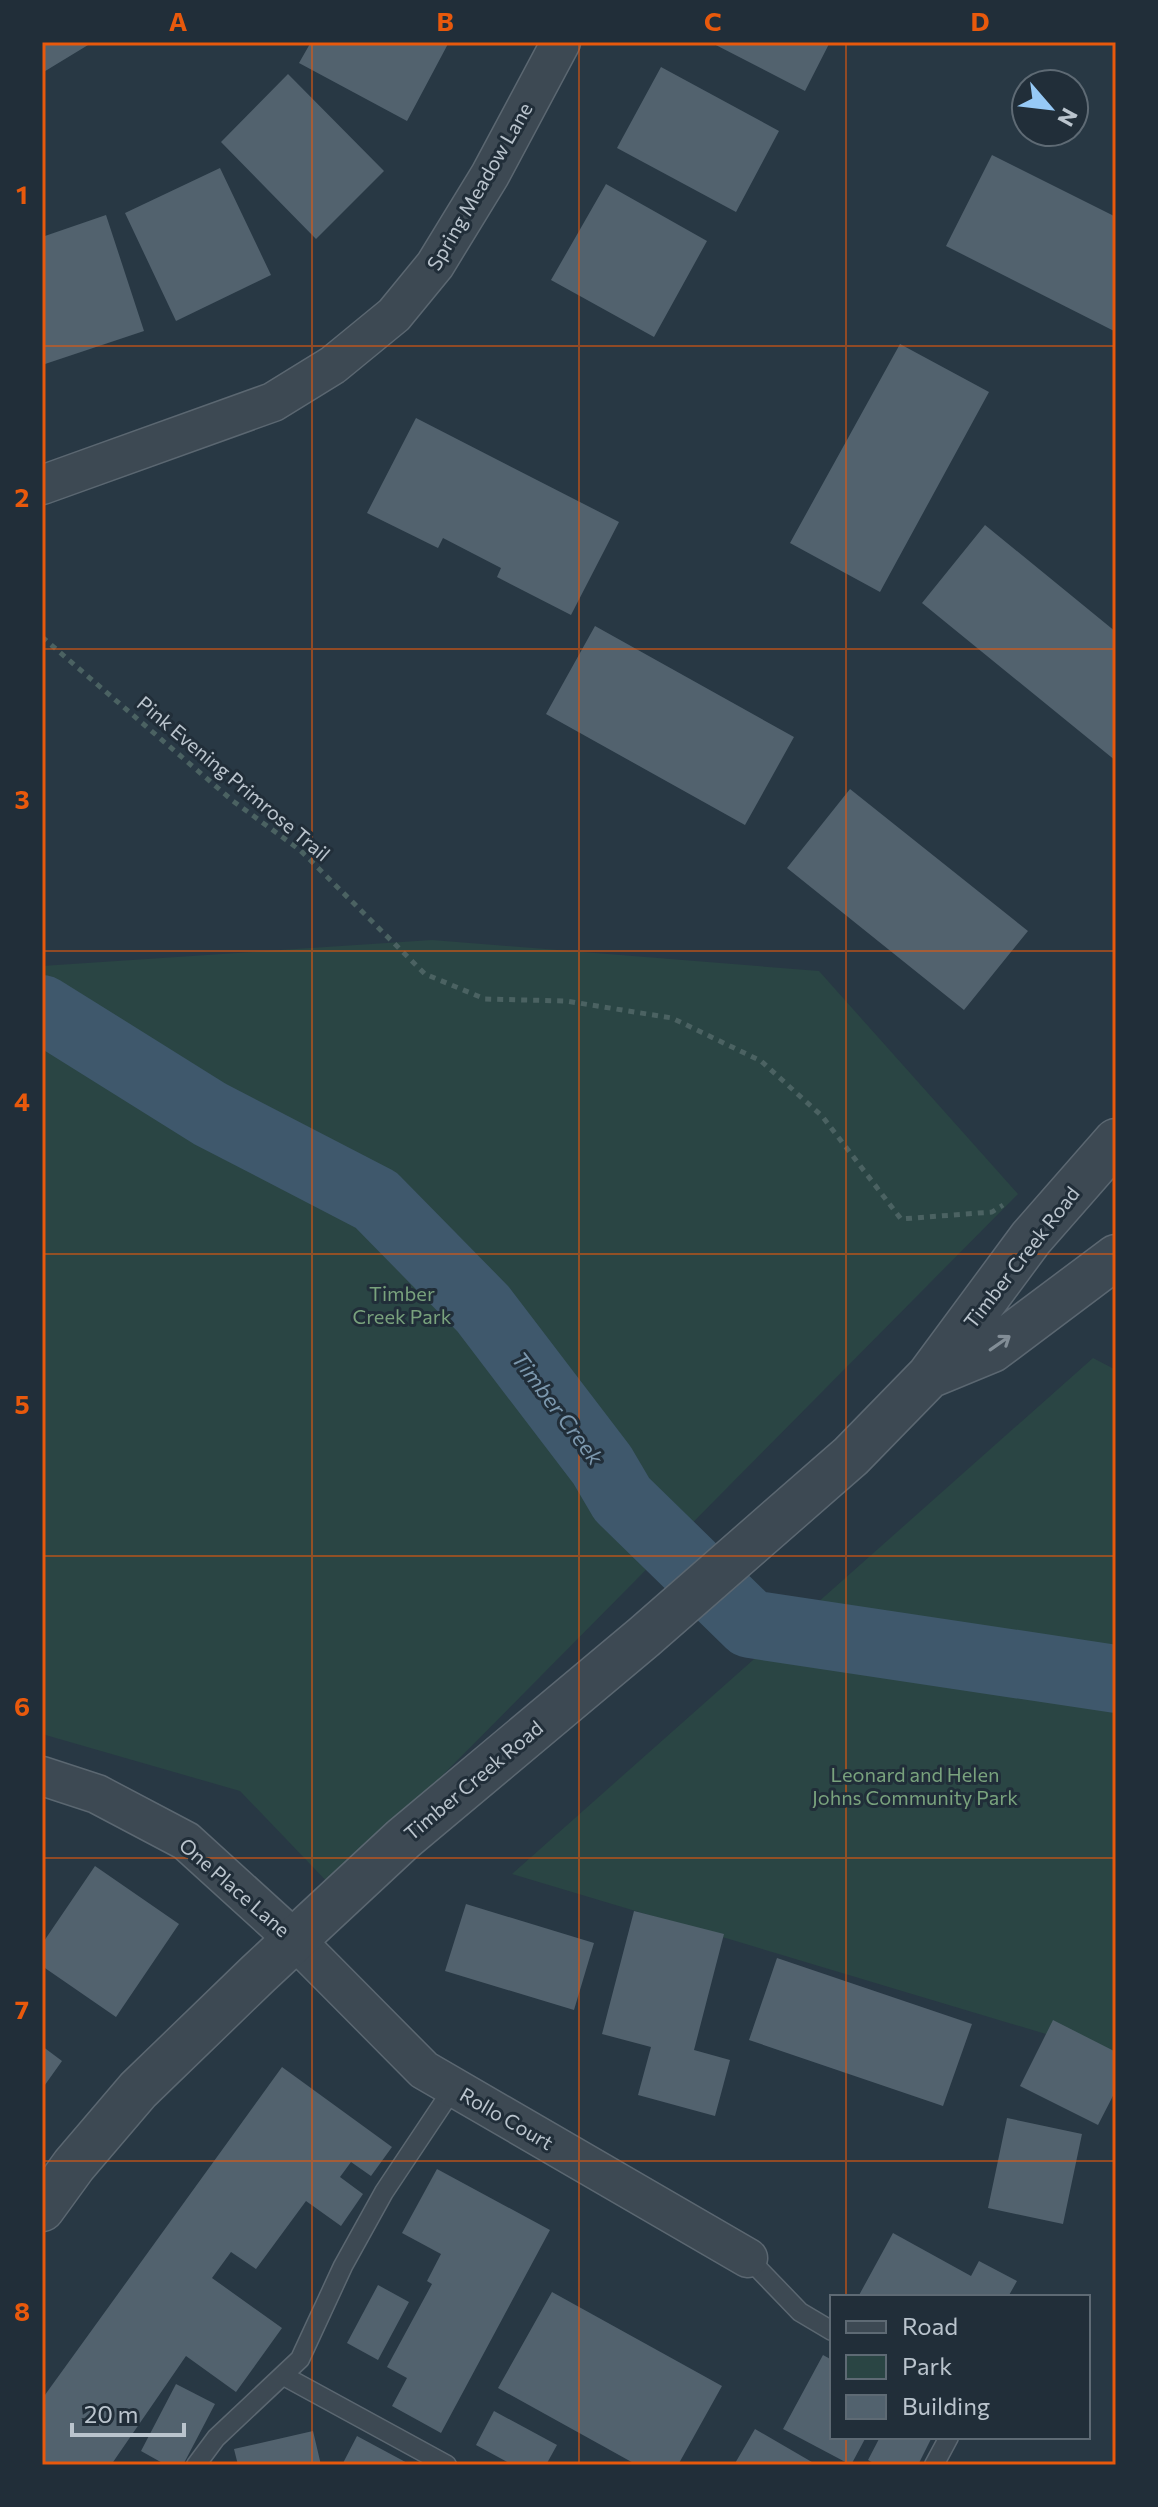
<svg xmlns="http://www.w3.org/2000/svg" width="1158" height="2507" viewBox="0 0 1158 2507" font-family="Commissioner,sans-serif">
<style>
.green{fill:#2a4544}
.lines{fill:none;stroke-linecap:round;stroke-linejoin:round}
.river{stroke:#3f586c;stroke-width:68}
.building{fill:#52626e}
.service-casing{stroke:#5b6771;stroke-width:21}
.minor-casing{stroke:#5b6771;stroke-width:41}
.tertiary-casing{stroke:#5b6771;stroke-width:47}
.path{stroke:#4b6262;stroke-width:5;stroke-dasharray:6 6;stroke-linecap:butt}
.service{stroke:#3d4953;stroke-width:18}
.minor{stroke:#3d4953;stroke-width:38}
.tertiary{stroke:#3d4953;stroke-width:44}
.oneway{stroke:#828d96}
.grid{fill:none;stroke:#e8590c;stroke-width:2;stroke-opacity:0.55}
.labels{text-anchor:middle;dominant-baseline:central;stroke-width:6;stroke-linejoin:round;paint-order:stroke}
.street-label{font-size:20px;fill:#bac4cd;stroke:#212e39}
.park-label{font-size:20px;fill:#79a27d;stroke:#212e39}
.water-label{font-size:22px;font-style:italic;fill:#7c98ae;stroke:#212e39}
.neatline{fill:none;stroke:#e8590c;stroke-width:3}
.grid-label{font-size:26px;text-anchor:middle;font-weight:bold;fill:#e8590c}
</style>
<rect width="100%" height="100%" fill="#283844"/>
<!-- green -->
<path class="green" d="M432 940 819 971 1018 1194 332 1887 240 1791 42 1734V966Z
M1093 1358 1116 1370V2055L512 1874Z"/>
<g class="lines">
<!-- river -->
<path class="river" d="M42 1009 210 1114 376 1200 483 1309 602 1465 622 1499 750 1624 1116 1679"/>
</g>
<!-- building -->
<path class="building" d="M42 42H93L42 73Z
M311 42H449L407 121 299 63Z
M710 42H830L805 91Z
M661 67 779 131 736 212 617 148Z
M288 74 384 171 316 239 221 142Z
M992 155 1116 217V332L946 246Z
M220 168 271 275 176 321 125 213Z
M606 184 707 241 654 337 551 280Z
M106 215 144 331 42 365V237Z
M900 344 989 392 880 592 790 543Z
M416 418 619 522 571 615 497 577 501 568 443 538 438 548 367 513Z
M985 525 1116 632V761L922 603Z
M595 626 794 737 745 825 546 714Z
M850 789 1028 931 964 1010 787 868Z
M95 1866 179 1924 116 2017 42 1966V1944Z
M466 1904 594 1943 574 2010 445 1971Z
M634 1911 724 1934 694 2050 730 2060 715 2116 638 2095 651 2047 602 2034Z
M777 1958 972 2024 943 2106 749 2040Z
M1053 2020 1116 2052V2090L1098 2125 1020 2086Z
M42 2046 62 2061 42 2089Z
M282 2067 392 2147 371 2176 351 2162 340 2177 363 2194 341 2226 306 2201 256 2269 231 2252 212 2278 282 2328 236 2392 186 2356 111 2465H42V2399Z
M1007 2118 1082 2134 1063 2224 988 2208Z
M437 2169 550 2230 441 2433 392 2406 407 2378 387 2367 432 2284 427 2281 441 2254 402 2233Z
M893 2233 971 2276 979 2261 1017 2281 1008 2297H858Z
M378 2285 409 2302 378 2360 347 2343Z
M552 2292 722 2386 678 2465H637L498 2388Z
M823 2355 832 2360V2437H866L851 2465 783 2429Z
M176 2384 215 2404 183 2465H166L141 2451Z
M494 2411 557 2445 546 2465H513L476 2445Z
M755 2429 817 2465H734Z
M313 2431 321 2465H238L234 2449Z
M357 2436 411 2465H342Z
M880 2437H932L918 2465H877L868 2460Z"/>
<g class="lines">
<!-- service casing -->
<g class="service-casing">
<path id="service" d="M748 2258 800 2312 832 2331
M284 2376 447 2465
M196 2465 216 2438 300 2359 343 2266 384 2192 454 2087
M934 2465 949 2437"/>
</g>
<!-- minor casing -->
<g class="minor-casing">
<path id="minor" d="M42 485 273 402 333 365 394 315 435 265 490 175 561 42
M42 1776 97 1794 186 1841 296 1941 424 2070 748 2258"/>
</g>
<!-- tertiary casing -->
<g class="tertiary-casing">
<path id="tertiary" d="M929 1376 992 1350 1116 1257
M42 2209 74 2165 138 2090 258 1974 403 1839 644 1637 851 1456 929 1376 1031 1238 1116 1141"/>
</g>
<!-- path -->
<path class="path" d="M42 637 233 801 300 850 425 974 485 999 566 1001 672 1018 761 1061 822 1116 901 1219 992 1212 1003 1205"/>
<!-- service -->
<use href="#service" class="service"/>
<!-- minor -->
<use href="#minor" class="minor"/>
<!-- tertiary -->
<use href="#tertiary" class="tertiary"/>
</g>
<!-- one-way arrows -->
<defs><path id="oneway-shaft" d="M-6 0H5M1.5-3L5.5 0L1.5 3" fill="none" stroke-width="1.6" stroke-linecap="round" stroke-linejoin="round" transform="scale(2)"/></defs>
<use class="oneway" href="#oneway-shaft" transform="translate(1000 1343) rotate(-35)"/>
<!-- grid -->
<path class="grid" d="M312 42V2465M579 42V2465M846 42V2297M42 346H1116M42 649H1116M42 951H1116M42 1254H1116M42 1556H1116M42 1858H1116M42 2161H1116M846 2437V2465"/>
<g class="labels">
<!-- street labels -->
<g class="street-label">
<text transform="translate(479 186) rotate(-60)">Spring Meadow Lane</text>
<text transform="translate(234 778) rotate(40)">Pink Evening Primrose Trail</text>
<text transform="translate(1021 1257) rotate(-52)">Timber Creek Road</text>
<text transform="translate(473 1780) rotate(-40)">Timber Creek Road</text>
<text transform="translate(235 1887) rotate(41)">One Place Lane</text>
<text transform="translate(507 2118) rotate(30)">Rollo Court</text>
</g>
<!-- park labels -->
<g class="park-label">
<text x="402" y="1293">Timber<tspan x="402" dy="23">Creek Park</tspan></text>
<text x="915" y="1774">Leonard and Helen<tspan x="915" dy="23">Johns Community Park</tspan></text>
</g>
<!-- water labels -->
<g class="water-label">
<text transform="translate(558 1408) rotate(53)">Timber Creek</text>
</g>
</g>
<!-- border -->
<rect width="1158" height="2507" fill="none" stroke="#212e39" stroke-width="88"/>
<!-- legend -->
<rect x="830" y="2295" width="260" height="144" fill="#212e39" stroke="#5e6a74" stroke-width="2"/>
<rect x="846" y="2321" width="40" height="12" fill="#3d4953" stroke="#5e6a74" stroke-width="2"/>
<text x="902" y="2335" font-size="24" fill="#bac4cd">Road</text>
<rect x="846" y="2355" width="40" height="24" fill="#2a4544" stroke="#5e6a74" stroke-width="2"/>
<text x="902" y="2375" font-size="24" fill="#bac4cd">Park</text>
<rect x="846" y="2395" width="40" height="24" fill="#52626e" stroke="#5e6a74" stroke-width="2"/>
<text x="902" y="2415" font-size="24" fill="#bac4cd">Building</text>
<!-- north arrow -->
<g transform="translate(1050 108) rotate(118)"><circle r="38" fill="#212e39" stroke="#5e6a74" stroke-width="2"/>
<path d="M0-6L14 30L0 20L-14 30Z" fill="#96c9f6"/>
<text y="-12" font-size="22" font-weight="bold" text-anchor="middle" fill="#bac4cd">N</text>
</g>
<!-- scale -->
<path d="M72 2423v12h112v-12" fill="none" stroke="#bac4cd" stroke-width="4"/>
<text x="84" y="2423" font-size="24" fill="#bac4cd" stroke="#212e39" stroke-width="6" paint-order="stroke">20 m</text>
<rect x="44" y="44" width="1070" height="2419" class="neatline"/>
<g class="grid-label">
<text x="178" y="31">A</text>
<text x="445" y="31">B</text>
<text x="713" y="31">C</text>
<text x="980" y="31">D</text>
<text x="22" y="204">1</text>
<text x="22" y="507">2</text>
<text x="22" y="809">3</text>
<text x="22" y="1111">4</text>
<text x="22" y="1414">5</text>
<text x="22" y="1716">6</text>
<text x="22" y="2019">7</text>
<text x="22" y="2321">8</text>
</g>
</svg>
